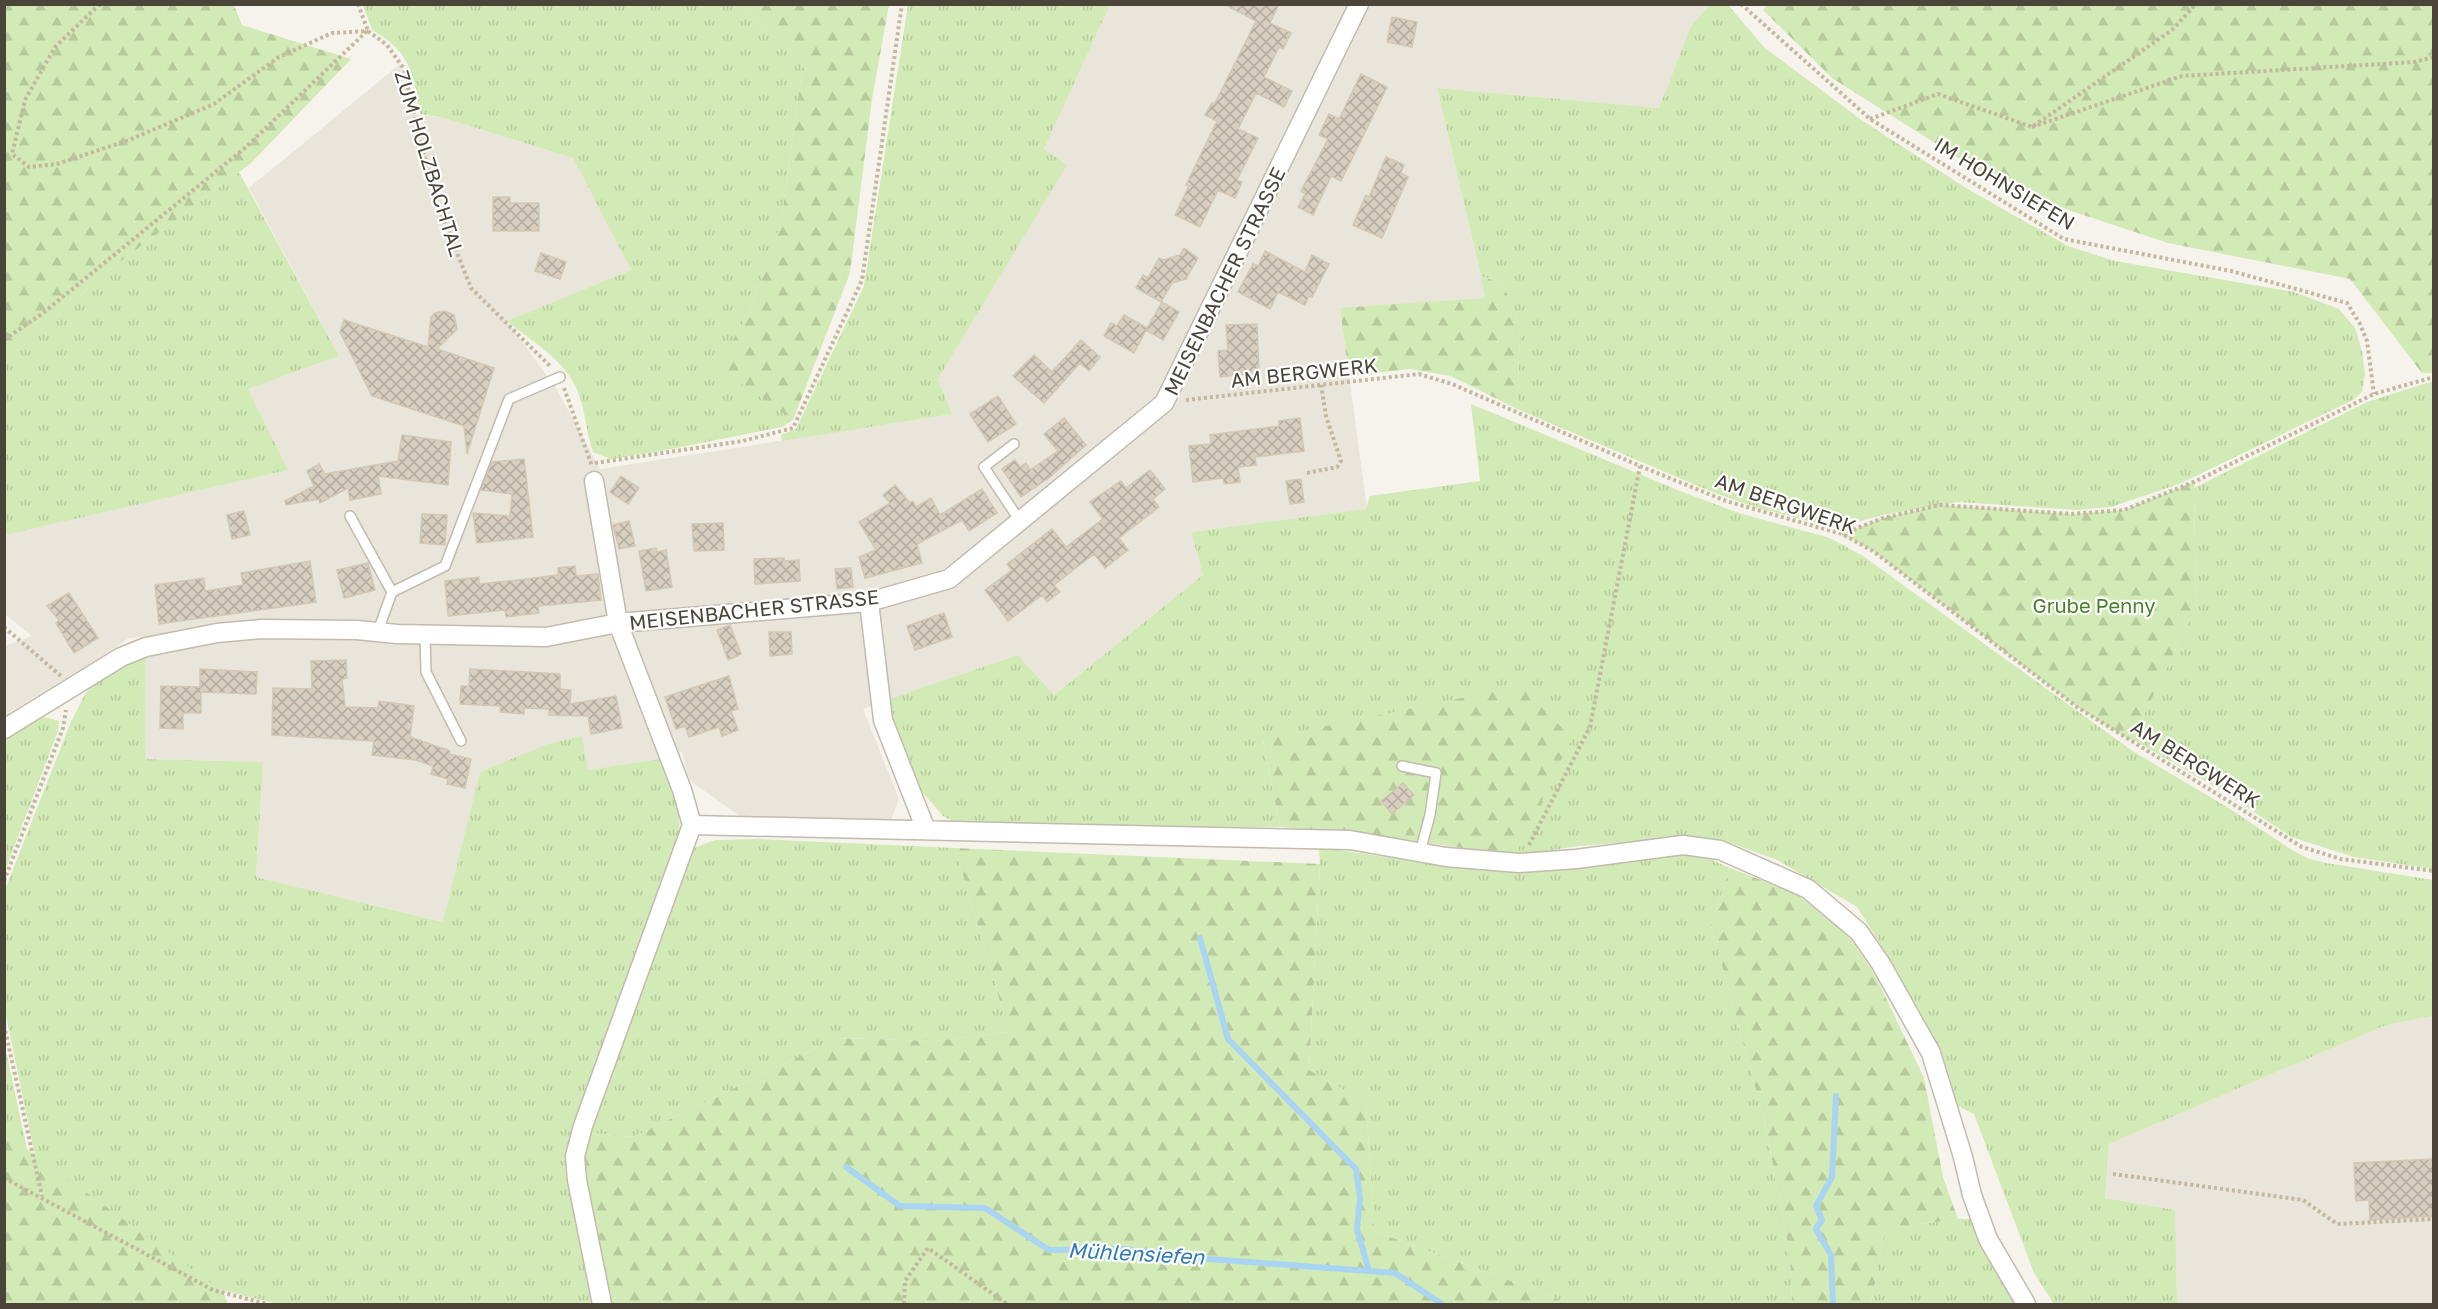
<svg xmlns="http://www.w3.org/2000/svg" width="2438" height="1309" viewBox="0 0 2438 1309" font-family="'Golos Text',sans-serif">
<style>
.residential{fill:#eae5da}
.grass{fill:url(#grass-tufts)}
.forest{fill:url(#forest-firs)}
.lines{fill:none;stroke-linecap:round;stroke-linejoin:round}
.stream{stroke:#a9d4f2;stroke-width:6}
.building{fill:url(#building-cross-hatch);stroke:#d3c7b4;stroke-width:1.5}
.lane-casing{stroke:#c2bbae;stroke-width:12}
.street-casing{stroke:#c2bbae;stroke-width:21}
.path{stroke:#c4b79f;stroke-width:4;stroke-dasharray:3 3;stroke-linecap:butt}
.lane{stroke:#fff;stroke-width:9}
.street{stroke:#fff;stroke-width:18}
.labels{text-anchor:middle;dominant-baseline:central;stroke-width:4.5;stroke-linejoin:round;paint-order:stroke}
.street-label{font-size:20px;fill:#4b4439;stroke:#fff}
.park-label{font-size:20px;fill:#4a7f2a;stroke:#fff}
.water-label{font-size:21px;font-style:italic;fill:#2e7ab2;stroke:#fff}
</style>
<defs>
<pattern id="grass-tufts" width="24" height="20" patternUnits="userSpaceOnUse" patternTransform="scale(1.5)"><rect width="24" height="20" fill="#d2eab5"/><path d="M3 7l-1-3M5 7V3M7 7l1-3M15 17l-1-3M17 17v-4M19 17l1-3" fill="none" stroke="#b6ca9c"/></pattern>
<pattern id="forest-firs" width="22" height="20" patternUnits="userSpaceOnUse" patternTransform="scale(1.5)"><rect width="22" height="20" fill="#d2eab5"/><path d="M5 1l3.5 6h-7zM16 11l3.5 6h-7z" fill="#b6ca9c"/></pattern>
<pattern id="building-cross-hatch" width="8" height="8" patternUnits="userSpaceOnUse" patternTransform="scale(1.5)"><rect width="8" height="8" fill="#d8cfc1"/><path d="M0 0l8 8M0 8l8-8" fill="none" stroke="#b1aa9e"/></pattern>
</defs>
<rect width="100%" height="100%" fill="#f6f3ec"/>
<!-- residential -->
<path class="residential" d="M1110 5H1709L1691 26 1659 108 1437 88 1486 298 1340 309 1367 509 1191 532 1203 575 1054 695 1018 655 863 709 899 799 891 820 744 819 689 780 682 752 656 761 587 770 582 737 480 772 444 922 256 877 263 762 145 759V656L142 637 129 638 88 665 5 715V646L32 636 5 614 4 535 288 470 247 389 339 356 249 188 400 64 411 114 444 118 573 158 631 270 507 321 556 388 600 469 952 414 938 379 1066 165 1044 149Z
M2433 1016V1304H2177L2175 1210 2105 1198 2109 1144 2386 1025Z"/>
<!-- grass -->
<path class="grass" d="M363 5H740L803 63 781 223 751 309 718 367 793 420 782 427 661 451 610 459 593 452C587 435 586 418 581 401 571 363 536 345 507 321L631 270 573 158 444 118 420 114C413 73 411 52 372 30Z
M908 5H1110L1044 149 1067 165 938 379 952 414 782 441 781 435 796 429 864 286Z
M1709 5H1728L1765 48 1863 121 1966 188 2068 246 2115 261 2294 292 2339 309 2355 328 2362 351 2365 375 2362 392 2353 400 2179 484 2111 507 2078 510 1959 502 1882 515 1835 528 1755 507 1712 492 1517 409 1520 326 1503 284 1481 276 1437 88 1659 108 1691 26Z
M239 172 339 356 248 389 288 470 5 535 4 358 27 343 104 274Z
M2433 381V869L2354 857 2291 837 2226 793 2132 739 2196 608 2194 488 2367 402Z
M1471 404 1685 493 1739 513 1830 538 1863 556 2134 752 2227 807 2292 850 2307 858 2326 863 2433 880V1016L2386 1025 2109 1144 2105 1198 2175 1210 2177 1304H2054L2034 1273 1974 1114 1954 1104 1936 1052 1896 969 1857 907 1777 860 1731 843 1683 838 1578 846 1515 856 1263 740 1280 827H964L943 816 918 787 891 726 887 700 1018 655 1054 695 1203 575 1191 532 1366 509 1370 496 1480 481Z
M145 656V759L263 762 256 877 443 922 480 772 548 744 582 736 588 770 662 759 678 796 680 839 570 1167 592 1304H278L218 1289 35 1155 5 1011 4 892 71 722 85 694 106 672Z
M44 717 59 721 58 731 5 871V738Z
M756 839 955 848 1009 1032 936 1041 837 1038 633 1137 590 1133 689 850 715 840Z
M1319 847 1438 865 1538 870 1653 854H1699L1730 868 1711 925 1765 1123 1790 1256 1792 1304H1566L1552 1296 1374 1231 1366 1103 1309 1070 1320 864Z
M4 1042 27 1149 16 1141 5 1138Z
M1958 1219H1972L2018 1304H1871L1885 1229Z"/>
<!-- forest -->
<path class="forest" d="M5 4 234 5 242 25 351 59 251 163 104 274 27 343 5 358Z
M740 5H889L872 99 850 273 793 420 717 367 751 309 781 223 803 63Z
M1767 5H2433V373H2422L2350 279 2168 243 2011 191 1832 78 1763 10Z
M1481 276 1503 284 1520 326 1517 409 1451 376 1410 369 1349 376 1340 308 1485 298Z
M2196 481 2194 488 2196 608 2131 741 2077 707 1873 551 1842 534 1883 518 1940 505 2071 514 2124 510Z
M1520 686 1572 738 1515 856 1362 833 1280 827 1263 739Z
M955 848 1320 864 1309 1070 1366 1103 1374 1231 1552 1296 1566 1304H609L582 1172 590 1133 633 1137 837 1038 936 1041 1009 1032Z
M1730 868 1797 894 1847 934 1875 975 1924 1078 1943 1177 1958 1219 1885 1229 1871 1304H1792L1790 1256 1765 1123 1711 925Z
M4 1138 16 1141 223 1292 228 1304H5Z"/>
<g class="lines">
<!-- stream -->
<path class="stream" d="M1200 938 1228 1039 1356 1169 1360 1198 1357 1229 1369 1271
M846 1167 900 1206 985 1208 1049 1250 1124 1249 1209 1259 1395 1273 1442 1304
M1833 1304 1831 1255 1816 1229 1822 1220 1816 1206 1832 1177 1836 1096"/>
</g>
<!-- building -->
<path class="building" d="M1224 4H1279L1270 23 1291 33 1283 49 1279 47 1264 77 1292 91 1284 107 1256 93 1238 129 1258 138 1237 180 1242 182 1235 198 1218 190 1200 227 1175 215 1189 186 1186 185 1217 121 1205 115 1212 103H1215L1256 21Z
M1392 17 1417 22 1412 47 1387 42Z
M1361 74 1387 87 1341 181 1331 176 1313 215 1298 207 1305 194 1301 191 1328 139 1319 135 1329 114 1339 119Z
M1386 157 1404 165 1401 173 1408 177 1382 238 1353 225 1366 195 1369 197Z
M493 197H510V203H539V231H493Z
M1184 248 1198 258 1186 279 1172 283 1161 302 1136 288 1143 275 1148 278 1159 258 1163 260 1180 255Z
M1265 251 1305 272 1312 255 1329 264 1312 297 1309 296 1305 305 1278 292 1270 309 1238 292 1253 264 1258 266Z
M541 253 566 262 560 279 535 271Z
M1162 302 1179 312 1163 340 1146 330Z
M445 311 454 315 457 329 437 349 494 368 467 454 464 426 372 396 340 332 344 320 428 347 431 317 435 313Z
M1124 315 1147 328 1134 353 1104 336 1111 323 1117 326Z
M1257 324 1259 373 1220 377 1218 351 1228 350 1226 325Z
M1081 340 1100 357 1089 371 1080 363 1044 403 1013 376 1034 355 1052 372Z
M998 396 1016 424 988 442 970 414Z
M1064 418 1086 445 1050 477 1021 497 1002 469 1015 460 1020 467 1026 463 1030 470 1058 451 1044 434Z
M1300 418 1304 451 1255 457 1256 465 1238 467 1240 482 1224 484 1223 478 1193 482 1189 446 1211 444 1210 435 1279 426V421Z
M402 435 451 442 448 485 378 476 381 494 350 500 348 488 320 503 319 499 286 505 285 501 314 486 307 471 319 464 325 474 398 461Z
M524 459 533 537 477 543 473 513 510 516 512 494 481 490 492 462Z
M1150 470 1165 489 1153 499 1159 507 1119 538 1128 550 1105 568 1094 554 1054 585 1060 592 1047 602 1042 595 1008 621 985 590 1012 570 1007 564 1052 529 1066 547 1103 519 1090 502 1121 481 1126 488Z
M621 476 639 488 628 504 610 492Z
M1301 479 1304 502 1290 504 1286 481Z
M895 485 910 503 913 501 916 507 931 498 940 515 982 489 997 513 969 531 962 520 917 544 922 563 865 578 859 557 876 550 859 522 890 503 883 495Z
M244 511 250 535 232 539 227 515Z
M422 514 447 515 445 545 420 543Z
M629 521 635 546 619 549 613 525Z
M723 523 724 550 694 551 692 524Z
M656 548 657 552 666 550 672 587 646 591 639 551Z
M784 558V561L799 560 800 581 755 584 754 559Z
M310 561 316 602 159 624 155 585 204 578 205 591 243 585 241 573Z
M368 563 375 590 344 598 337 570Z
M575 566 576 576 598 574 601 600 538 606 539 613 522 615 506 617 505 610 448 616 445 581 479 577V584L518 580 558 575V568Z
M851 568 853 587 837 589 835 569Z
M69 593 98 638 74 653 56 623 59 620 47 606Z
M944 613 952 637 915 650 907 626Z
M730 625 741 654 728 660 717 630Z
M769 632H791L792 654 770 656Z
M346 660 347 678 342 679 345 707 378 708 379 701 414 706 410 737 450 751 449 754 471 759 465 788 447 784 448 779 431 774 433 766 416 760 372 755 374 741 272 735 273 688 312 689 311 661Z
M200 669 257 672 256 694 201 692V713H183V729L160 728 161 686 200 687Z
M470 669 560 674V689L571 690 570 704 616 696 622 728 591 734 588 716 549 715V709L524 708V714L500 712 501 706 460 704 461 686H469Z
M729 676 738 709 731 711 738 730 722 736 719 727 689 737 685 726 676 729 665 697Z
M1403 783 1414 795 1392 814 1381 801Z
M2433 1159V1216L2370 1220 2369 1200 2356 1201 2354 1163Z"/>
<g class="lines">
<!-- lane casing -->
<g class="lane-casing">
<path id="lane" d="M1014 444 984 467 1020 521
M350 516 392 592
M378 631 392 592 445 566 509 399 560 377
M425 635 426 672 461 741
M1402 766 1436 773 1430 815 1420 852"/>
</g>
<!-- street casing -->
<g class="street-casing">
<path id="street" d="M594 481 618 623 682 790 692 825 583 1126 575 1156 577 1180 602 1304
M869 602 883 720 926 830
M4 729 121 657 146 647 217 633 262 629 357 630 397 634 546 637 618 623 869 602 949 579 1164 403 1359 4
M692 825 1350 840 1446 857 1519 863 1576 859 1683 845 1720 850 1808 889 1859 932 1881 964 1931 1053 1963 1157 1972 1195 1988 1239 2026 1304"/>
</g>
<!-- path -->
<path class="path" d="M100 4 55 47 25 100 12 154 29 167 57 164 129 140 214 104 279 57 332 33 368 31
M358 4 368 31
M1741 4 1870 119 2064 239 2231 271 2347 303 2360 324 2367 341 2374 394
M368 31 387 45 404 69 420 141 442 215 471 288 551 367
M1870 119 1938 94 2032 127 2172 30 2196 4
M2032 127 2182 76 2414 62 2434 57
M4 340 43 313 246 147 367 31
M564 388 592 466
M1186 400 1419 374 1452 384 1640 466 1726 501 1842 534 1873 551 2077 707 2302 847 2341 859 2434 871
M595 463 743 441 793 428 862 280 902 4
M1307 473 1337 467 1341 461 1326 416 1321 385
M1842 534 1883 518 1940 505 2071 514 2124 510 2196 481 2374 394 2434 377
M4 627 61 676
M1529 845 1590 727 1640 466
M4 881 63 728 66 710
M4 1025 42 1196
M2113 1174 2303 1200 2337 1224 2434 1219
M4 1178 213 1290 267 1304
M904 1304 905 1281 928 1248 1007 1304"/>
<!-- lane -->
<use href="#lane" class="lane"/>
<!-- street -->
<use href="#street" class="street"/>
</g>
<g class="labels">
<!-- street labels -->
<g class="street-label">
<text transform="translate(430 163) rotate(73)">ZUM HOLZBACHTAL</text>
<text transform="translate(2005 183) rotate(31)">IM HOHNSIEFEN</text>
<text transform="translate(1224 281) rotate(-64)">MEISENBACHER STRASSE</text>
<text transform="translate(1304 372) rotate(-6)">AM BERGWERK</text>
<text transform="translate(1786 503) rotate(19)">AM BERGWERK</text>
<text transform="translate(754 609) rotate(-6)">MEISENBACHER STRASSE</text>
<text transform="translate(2196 763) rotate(32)">AM BERGWERK</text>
</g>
<!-- park labels -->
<g class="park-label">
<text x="2094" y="605">Grube Penny</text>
</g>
<!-- water labels -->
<g class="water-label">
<text transform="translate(1136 1253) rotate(3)">Mühlensiefen</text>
</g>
</g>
<!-- border -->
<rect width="2438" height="1309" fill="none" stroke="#4b4439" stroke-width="12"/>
</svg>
